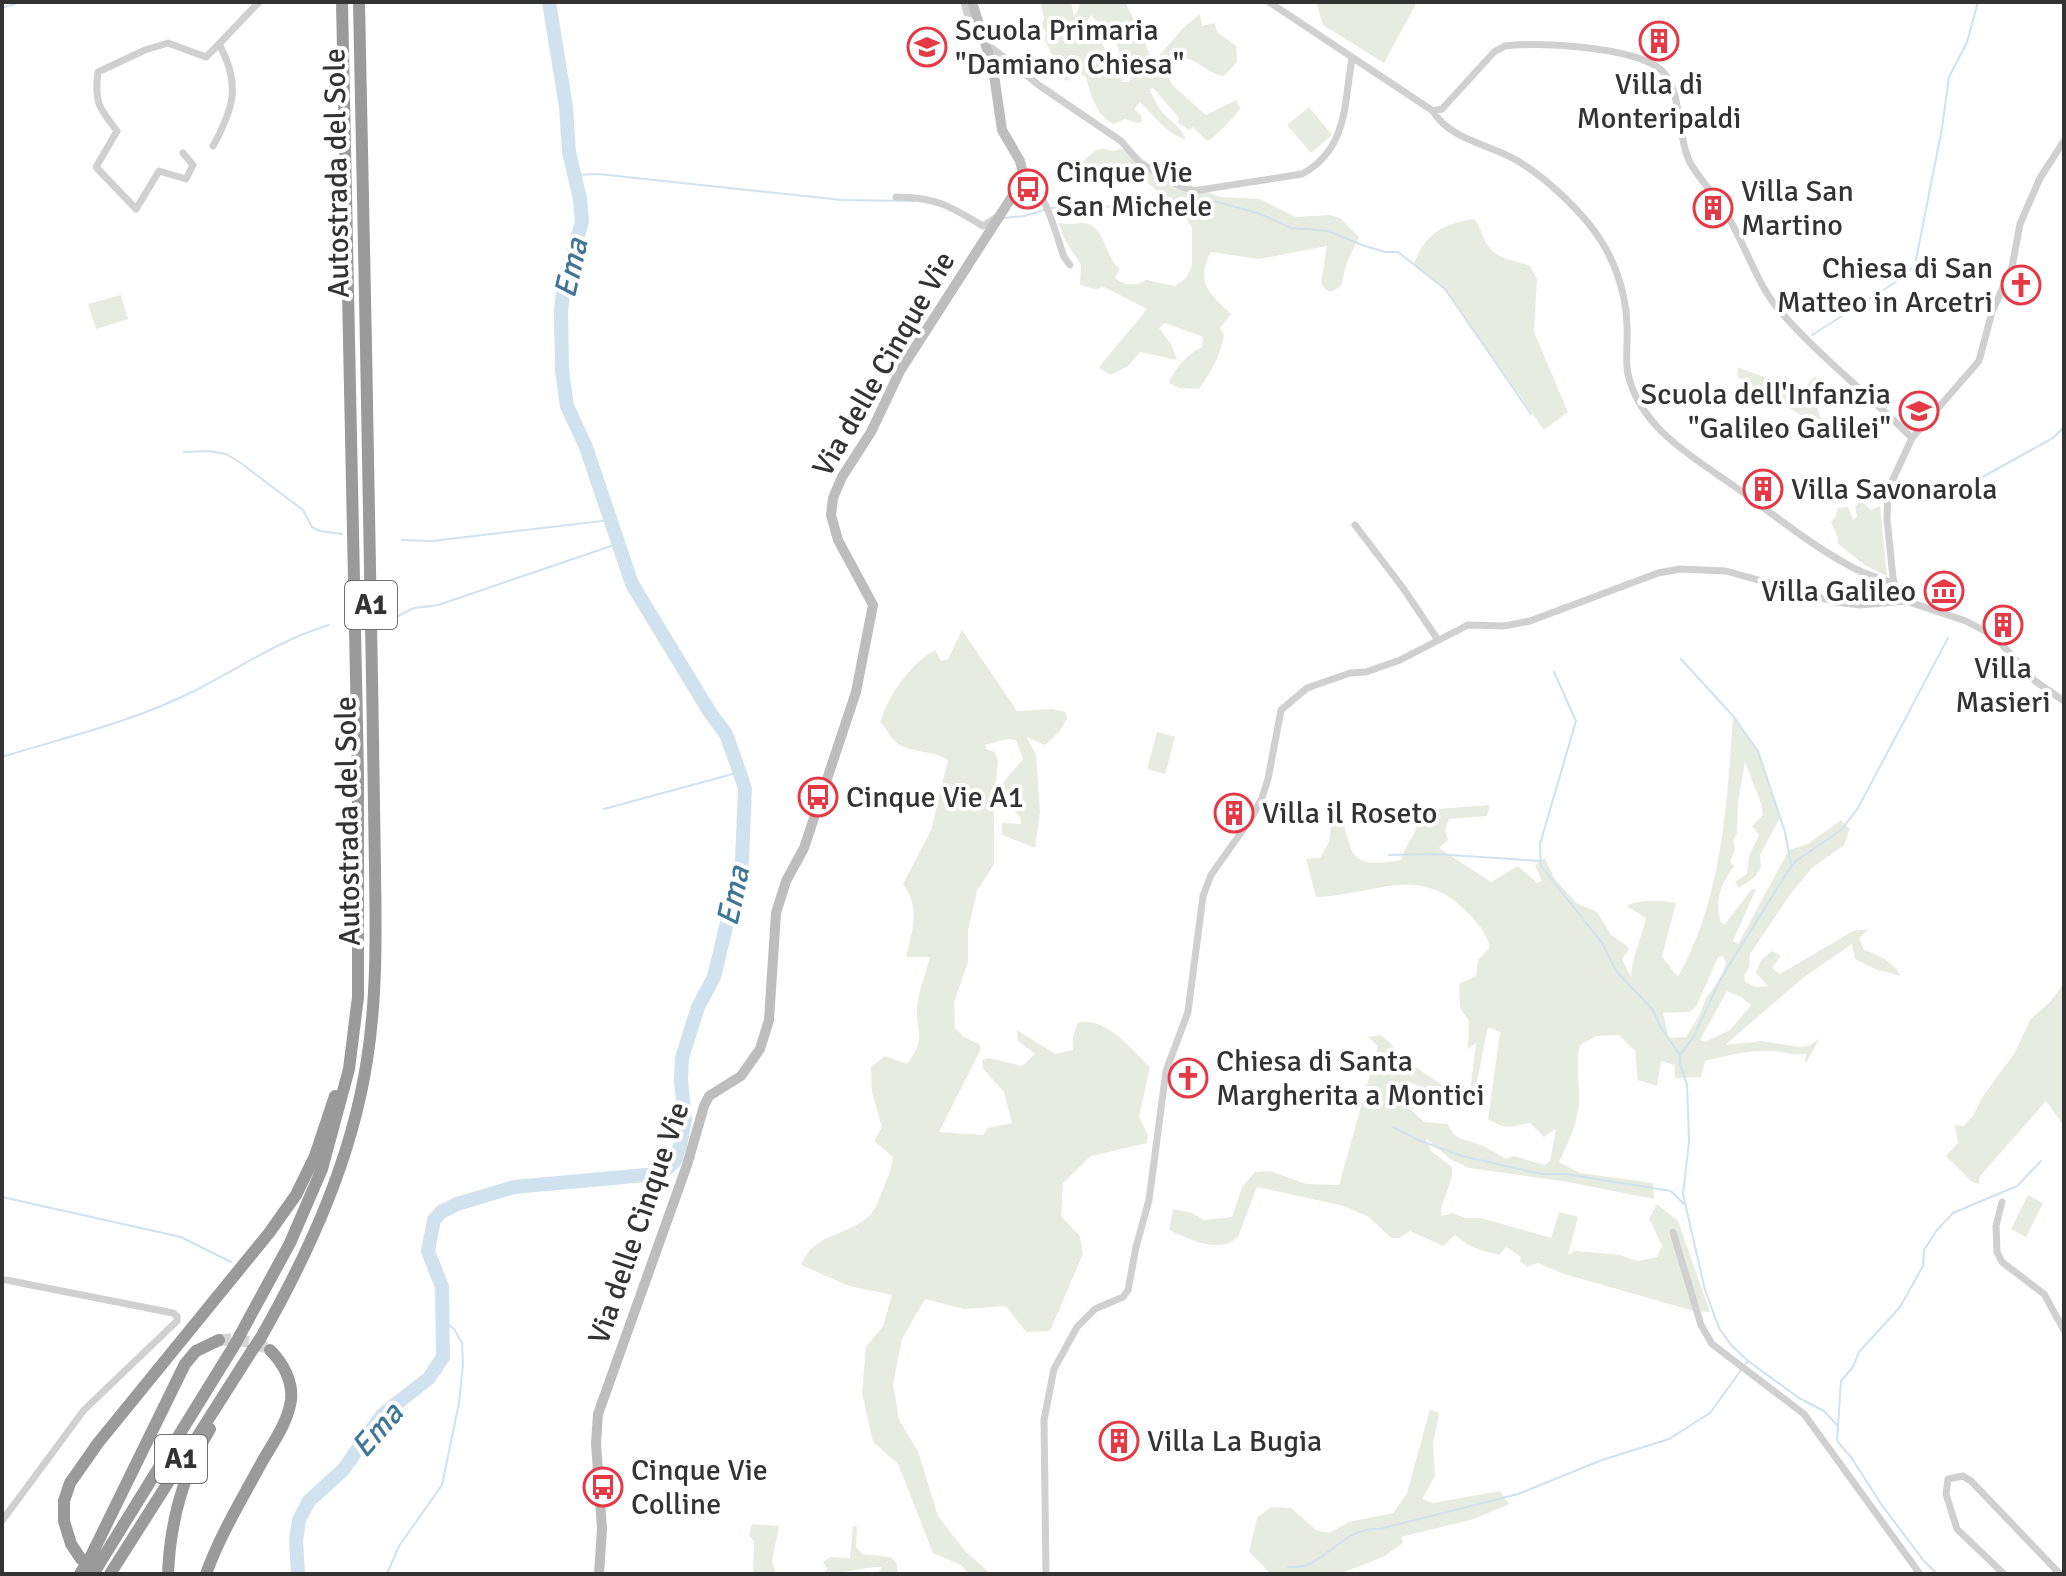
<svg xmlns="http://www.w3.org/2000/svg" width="2066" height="1576" viewBox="0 0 2066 1576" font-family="Signika,sans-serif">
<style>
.green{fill:#e6ecdf;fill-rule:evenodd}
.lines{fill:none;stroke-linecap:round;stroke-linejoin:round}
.stream{stroke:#cfe2ee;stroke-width:2}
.river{stroke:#cfe2ee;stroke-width:14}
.highway-tunnel{stroke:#d6d6d6;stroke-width:12;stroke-dasharray:12 6;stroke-linecap:butt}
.street{stroke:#d0d0d0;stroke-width:7}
.secondary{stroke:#bdbdbd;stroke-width:10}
.highway{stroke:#9a9a9a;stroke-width:12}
.highway-bridge{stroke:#9a9a9a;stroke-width:12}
.labels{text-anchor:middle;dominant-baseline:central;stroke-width:8;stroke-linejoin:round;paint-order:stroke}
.shield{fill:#fff;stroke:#707070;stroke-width:2}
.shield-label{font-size:28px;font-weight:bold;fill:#333}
.poi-label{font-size:30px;fill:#333;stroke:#fff;text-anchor:start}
.street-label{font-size:30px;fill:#333;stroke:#fff}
.water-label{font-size:32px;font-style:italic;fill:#3f7597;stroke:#fff}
</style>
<rect width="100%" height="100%" fill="#fff"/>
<!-- green -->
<path class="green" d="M1040 2H1071L1074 16 1079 8V2H1125L1144 39 1149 54 1158 57 1184 27 1200 14 1202 26 1215 23 1217 32 1236 46 1237 62 1224 76C1203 75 1183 38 1167 74L1172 85 1206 115 1236 100 1240 108C1235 117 1216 137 1207 141L1193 127 1190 130 1178 123 1179 118 1153 88 1149 89C1153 95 1155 102 1159 108 1167 119 1181 126 1186 139 1170 137 1151 113 1140 102L1134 109 1141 115 1142 121 1138 123 1125 119 1114 124C1097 117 1090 94 1086 77L1078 72 1067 81 1062 77 1045 40 1046 32 1041 26 1044 18ZM1091 15 1116 41 1120 57 1131 78 1129 82H1123L1110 62 1098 33 1090 30 1088 20Z
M1316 2H1417L1384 63 1323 25Z
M1309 107 1332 135 1311 153 1287 125Z
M1104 149 1112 151 1122 149 1137 154 1148 163 1172 177 1220 197 1260 199 1296 217 1329 215 1340 218 1359 237 1347 262 1341 286 1331 292 1325 289 1321 283 1327 246 1259 259 1211 252C1195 283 1209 293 1231 314L1220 328 1224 334C1221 355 1211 372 1199 389L1179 388 1169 383C1175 368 1187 354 1202 347L1203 337 1165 323 1159 328 1171 344 1177 360 1140 352 1128 366 1111 375 1099 368C1114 347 1131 330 1147 309L1102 286 1098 290 1080 285 1081 265 1065 240 1058 222C1070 228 1084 217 1096 229 1107 241 1107 258 1120 269L1115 278C1124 286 1137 286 1146 280L1175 286 1186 278 1192 266V228L1181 210 1125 165 1117 164 1094 173 1082 162 1096 150Z
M1474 219C1482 228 1482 239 1489 247 1497 259 1517 261 1530 266L1537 279 1534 332 1568 412 1544 430 1445 289 1414 264C1425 233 1443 224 1474 219Z
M121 295 128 319 96 329 88 304Z
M1737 367 1767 378 1789 395 1805 403 1808 384 1815 376 1836 400 1831 404 1816 405 1820 416 1826 422 1824 429 1738 377Z
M1858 503H1864L1871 510 1880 506 1887 576 1866 566 1837 543 1838 538 1831 522 1836 516 1838 508 1848 507 1853 520 1857 516 1855 507Z
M962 630 1017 711 1052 709 1066 712 1067 719 1059 732 1045 745 1026 737 1036 754 1040 812 1035 848 1002 835V823L1021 824 1020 817 1007 802 1002 784 1023 759 1016 740 1008 739 985 745 986 749 994 752 998 760 994 803V864L977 891 968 931V962L954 1002 955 1028 964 1037 979 1044 981 1049 939 1132 983 1135 988 1128 1012 1123 1004 1092 983 1069 982 1060 989 1058 1022 1066 1035 1054 1018 1041 1017 1030 1055 1054 1073 1050V1036L1078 1023C1106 1016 1131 1049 1150 1067L1139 1117 1148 1135 1147 1143 1091 1156 1063 1183 1061 1216 1080 1236 1083 1254 1050 1331 1026 1332 1006 1306 964 1309 925 1299 902 1339 893 1384 899 1420 918 1451 938 1516 965 1551 991 1574H969L961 1565 933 1553 898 1464 873 1442 862 1393 866 1347 883 1326 892 1295 849 1286 801 1265C815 1231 846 1238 870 1215 878 1206 879 1197 884 1187 888 1176 892 1169 893 1157L874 1141 882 1127 872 1093 871 1067 885 1056 907 1064C927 1037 916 1035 917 1008 918 992 926 973 930 957H906C912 932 921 907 903 884L931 830 948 760C933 750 910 753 897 743 891 738 886 728 880 722 889 695 910 664 935 650L941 661 948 659Z
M1733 716 1758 751 1780 818 1760 855 1761 867 1755 877 1739 888 1735 882 1747 874 1749 856 1759 835 1752 826 1763 815 1761 803 1745 762 1738 803 1737 833 1733 840 1735 849 1730 862 1734 866C1721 883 1714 902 1721 923L1725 924 1751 890 1756 889 1733 941 1738 944 1789 850 1808 844 1841 820 1850 829 1844 845 1812 868 1789 896 1750 954 1749 968 1744 975 1745 982 1756 987 1768 986 1756 973 1761 960 1772 951 1781 956 1772 968 1780 974 1853 931 1869 929 1859 938 1864 950C1880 955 1893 962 1901 976L1875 969 1855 959 1852 944 1803 978 1725 1045 1762 1041 1799 1047 1809 1046 1820 1038 1805 1064 1806 1054C1793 1056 1781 1051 1768 1051 1747 1050 1726 1056 1705 1061L1701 1077 1675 1078V1065L1661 1061 1657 1086 1638 1080 1635 1051 1619 1035 1597 1036 1580 1045C1575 1064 1580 1083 1579 1102 1578 1123 1568 1143 1559 1162L1580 1173 1653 1183 1654 1199 1568 1182 1469 1168 1450 1159 1425 1137 1431 1151 1452 1167C1454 1185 1440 1199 1441 1216L1453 1213 1465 1218H1481L1551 1238 1559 1212 1578 1217 1568 1255 1575 1251 1620 1255 1637 1261 1657 1257 1662 1246 1649 1218 1657 1204 1678 1221 1710 1312 1694 1311 1564 1274 1538 1263 1527 1267 1520 1261 1521 1257 1506 1247 1499 1255C1480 1250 1470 1248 1455 1235L1443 1246 1410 1231 1399 1238H1391L1369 1217 1344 1206 1257 1187 1238 1237C1218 1255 1190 1239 1169 1230L1173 1209 1192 1213 1204 1220 1232 1217 1242 1187 1255 1172 1270 1171 1306 1184 1339 1185 1378 1046 1368 1037 1380 1035C1394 1043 1395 1053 1406 1061 1427 1075 1449 1089 1470 1104L1468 1109 1412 1083 1408 1088 1428 1107 1410 1109 1424 1122 1448 1124C1454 1141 1466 1139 1481 1145 1490 1149 1498 1154 1506 1159L1514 1156 1545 1165 1550 1161 1556 1129 1544 1137 1530 1123C1509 1127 1507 1130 1488 1119L1500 1032 1488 1027 1474 1096 1470 1092 1476 1043 1468 1049 1469 1021 1460 1008 1459 984 1476 976 1478 960 1490 947C1485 931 1479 924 1467 912 1418 862 1374 896 1316 897L1306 859 1320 858 1329 842 1332 814 1340 809C1353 854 1346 870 1401 860 1411 828 1424 839 1410 801L1423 810 1490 805 1487 816 1449 819 1445 830 1448 840 1439 848 1491 882 1518 866 1537 883 1542 881 1535 865 1545 858 1554 878 1576 903 1597 912 1611 935 1626 945 1629 950 1622 959 1631 977C1632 958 1641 938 1646 918L1627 906C1638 899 1663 900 1676 903L1662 957 1678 977C1722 899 1727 804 1733 716ZM1723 956 1726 963 1721 978 1706 998 1699 1016 1686 1037 1669 1038 1663 1013 1689 1012 1696 1007 1718 957ZM1727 991 1741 997 1751 1005 1730 1030 1705 1042 1700 1040Z
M1157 732 1175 737 1165 774 1147 769Z
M2064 983V1126L2046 1101 1980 1176 1979 1184 1972 1182 1946 1156 1958 1143 1955 1125 1963 1126 1973 1116 1983 1096 2014 1054 2030 1020 2051 1001Z
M2028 1195 2043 1203 2026 1237 2011 1229Z
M1430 1409 1439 1413 1433 1444 1435 1476 1422 1499 1433 1503 1500 1491 1509 1504 1474 1519 1401 1537 1403 1543 1383 1557 1339 1574H1271L1249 1552 1257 1518 1271 1507 1291 1508 1316 1530 1329 1533 1349 1522 1393 1513 1407 1493Z
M752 1524 779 1526 772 1561 776 1574H753L754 1541 749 1535Z
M853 1526 857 1527 856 1547 862 1554 891 1557 897 1564 898 1574H877L882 1567C861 1567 845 1574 825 1574L827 1568 823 1562 830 1557 850 1558Z"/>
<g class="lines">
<!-- stream -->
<path class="stream" d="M2 8 20 2
M575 175 598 174 842 200 914 201
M1050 208 1084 206 1158 208 1180 203 1218 202 1260 214 1291 228 1328 231 1365 246 1385 252H1398L1445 289 1531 414
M1003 218 1024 216 1044 210
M1812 335 1899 280 1915 265 1942 128 1949 77 1967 42 1978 2
M184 452 209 451 226 454 238 461 303 510 312 527 320 531 342 534
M1977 480 2053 438 2064 427
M402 540 432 541 611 520
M396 617 414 608 438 605 617 544
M1681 659 1733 716 1758 751 1785 832 1791 864
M1554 672 1576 721 1540 844 1541 866 1602 943 1616 971 1653 1010 1660 1026 1680 1055V1064L1687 1085 1688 1111 1689 1142 1683 1194 1705 1290 1719 1328 1731 1345 1748 1361 1799 1398 1824 1411 1837 1425
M2 757C66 737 132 722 192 692 238 669 279 640 329 625
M604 809 740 772
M1389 855 1434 854 1540 861
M1681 1054 1694 1036 1721 978 1788 871 1796 861 1841 830 1858 808 1948 638
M1393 1127 1418 1140 1462 1156 1541 1174H1566L1671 1191 1684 1204
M2 1197 181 1237 231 1262
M1288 1567C1294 1567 1301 1567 1307 1565 1332 1554 1349 1527 1379 1529L1518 1494 1602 1460 1669 1439 1710 1413 1747 1362
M387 1574 399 1546 442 1485 459 1403 463 1364 462 1343 454 1329 441 1319
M1937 1574 1924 1561 1881 1504 1851 1457 1837 1441 1841 1381 1853 1367 1859 1352 1900 1307 1923 1266 1924 1250 1937 1230 1953 1213 2017 1186 2041 1161"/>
<!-- river -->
<path class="river" d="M298 1574 296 1540 299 1520 309 1501 343 1470 382 1415 429 1378 443 1357 442 1287 428 1251 434 1220 441 1212 457 1204 514 1187 657 1174 667 1169 675 1161 680 1146 685 1120 681 1080 682 1058 698 1007 714 977 742 860 745 788 726 734 709 711 632 584 586 447 567 406 562 371 561 312 564 282 582 222 580 199 569 152 566 107 549 2"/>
<!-- highway-tunnel -->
<path class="highway-tunnel" d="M219 1340C238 1339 254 1341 270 1350"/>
<!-- street -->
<path class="street" d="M964 2 969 21 981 38
M1269 2 1433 111 1442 109 1494 52 1505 46C1541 42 1633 47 1660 69 1683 86 1676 140 1692 166 1703 183 1717 198 1727 215 1746 246 1757 285 1780 311 1820 357 1869 395 1912 438
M987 49 992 48 1040 86 1121 141 1140 163 1180 186 1193 191 1302 174C1348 149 1344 104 1352 58
M1433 111C1450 141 1494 145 1521 163 1545 178 1571 202 1589 224 1612 252 1626 289 1627 325 1628 341 1625 359 1628 374 1640 428 1693 457 1734 486 1772 513 1809 544 1850 566 1863 574 1880 578 1895 584
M213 146C234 108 241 84 219 44L259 2
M183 153 193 165 186 179 159 171 136 209 96 167 117 131C99 108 94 102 98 72L145 50 168 43 206 57 219 44
M1024 178C1045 187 1056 235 1064 257L1070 265
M896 197C935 197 950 206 983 226L997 217
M1355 525 1403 588 1438 640
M1898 601 1893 578 1887 519 1888 490 1912 438 1979 361 1992 312 2012 267 2020 224 2040 178 2064 141
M2002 1202 1996 1226 1997 1252 2002 1262 2044 1294 2064 1330
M1673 1232 1701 1325 1712 1344 1804 1414 1920 1574
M2 1521 84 1410 177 1321V1316L173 1313 6 1280
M1046 1574 1044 1420 1054 1369 1077 1327 1095 1309 1123 1297 1128 1290 1136 1247 1149 1200 1166 1071 1188 1012 1203 896 1211 875 1252 817 1262 798 1268 779 1281 710 1307 688 1350 673 1366 672 1400 660 1468 625 1504 626 1530 621 1658 573 1680 569 1726 571 1836 602 1860 605 1906 601 1966 621 1994 636 2035 681 2064 701
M2004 1574 1957 1529 1946 1494 1948 1479 1963 1476 1971 1481 2060 1574"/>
<!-- secondary -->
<path class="secondary" d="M599 1574 602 1529 596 1443 598 1414 687 1165 704 1106 709 1096 741 1076 760 1049 769 1020 776 913 786 881 804 848 856 692 873 605 838 540 831 515 833 498 842 477 871 432 900 371 1024 178 1020 161 1002 130 993 68 972 2"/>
<!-- highway -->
<path class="highway" d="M240 1335 290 1243 322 1169 349 1069 358 997V774L342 2
M260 1339C309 1253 352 1159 367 1060 377 997 376 933 375 869 374 806 373 742 372 678 369 453 363 227 359 2
M90 1558 185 1364 196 1351 219 1340
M81 1559 71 1544 64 1521V1501L70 1483 98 1443 269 1233 296 1195 315 1156 335 1096
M98 1566 234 1346
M110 1574 253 1349
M168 1574C170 1523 184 1472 210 1429
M206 1574C220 1535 242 1499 262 1462 273 1443 288 1422 291 1400 293 1381 283 1363 270 1350"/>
<!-- highway-bridge -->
<path class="highway-bridge" d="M234 1346 240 1335
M253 1349 260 1339
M80 1574 90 1558
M93 1574 98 1566"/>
</g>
<!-- icons -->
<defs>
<g id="building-ring" transform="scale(2)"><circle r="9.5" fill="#fff" stroke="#e63946" stroke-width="1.5"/><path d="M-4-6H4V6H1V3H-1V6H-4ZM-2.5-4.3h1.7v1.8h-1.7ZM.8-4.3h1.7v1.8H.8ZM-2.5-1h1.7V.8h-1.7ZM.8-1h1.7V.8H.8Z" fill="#e63946"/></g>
<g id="school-ring" transform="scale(2)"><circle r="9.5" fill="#fff" stroke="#e63946" stroke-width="1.5"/><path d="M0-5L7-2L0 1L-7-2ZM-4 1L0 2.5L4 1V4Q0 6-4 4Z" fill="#e63946"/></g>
<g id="bus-ring" transform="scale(2)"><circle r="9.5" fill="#fff" stroke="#e63946" stroke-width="1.5"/><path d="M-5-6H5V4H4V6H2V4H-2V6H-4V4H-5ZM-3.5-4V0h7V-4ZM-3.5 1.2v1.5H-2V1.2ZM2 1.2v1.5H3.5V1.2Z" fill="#e63946"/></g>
<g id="church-ring" transform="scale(2)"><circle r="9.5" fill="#fff" stroke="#e63946" stroke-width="1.5"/><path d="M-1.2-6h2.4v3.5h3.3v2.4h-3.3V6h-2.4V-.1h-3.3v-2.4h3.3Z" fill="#e63946"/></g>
<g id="museum-ring" transform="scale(2)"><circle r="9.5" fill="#fff" stroke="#e63946" stroke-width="1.5"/><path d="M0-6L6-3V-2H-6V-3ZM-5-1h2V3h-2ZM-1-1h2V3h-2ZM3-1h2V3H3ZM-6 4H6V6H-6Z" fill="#e63946"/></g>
</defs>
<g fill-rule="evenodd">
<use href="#building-ring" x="1659" y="41"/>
<use href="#school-ring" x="927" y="47"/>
<use href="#bus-ring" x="1028" y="189"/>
<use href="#building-ring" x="1713" y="208"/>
<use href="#church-ring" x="2021" y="285"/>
<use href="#school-ring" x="1919" y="411"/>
<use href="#building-ring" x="1763" y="489"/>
<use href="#museum-ring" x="1944" y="591"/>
<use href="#building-ring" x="2003" y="625"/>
<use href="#bus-ring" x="818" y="797"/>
<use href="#building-ring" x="1234" y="813"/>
<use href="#church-ring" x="1188" y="1078"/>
<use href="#building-ring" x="1119" y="1441"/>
<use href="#bus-ring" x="603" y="1487"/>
</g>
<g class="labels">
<!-- shield labels -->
<g class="shield">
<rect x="345" y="581" width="52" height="48" rx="6"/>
<rect x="155" y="1435" width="52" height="48" rx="6"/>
</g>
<g class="shield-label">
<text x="371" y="605">A1</text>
<text x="181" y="1459">A1</text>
</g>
<!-- poi labels -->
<g class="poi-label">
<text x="955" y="30">Scuola Primaria<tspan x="955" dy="34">"Damiano Chiesa"</tspan></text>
<text x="1659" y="84" text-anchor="middle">Villa di<tspan x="1659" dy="34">Monteripaldi</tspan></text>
<text x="1056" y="172">Cinque Vie<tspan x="1056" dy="34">San Michele</tspan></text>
<text x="1741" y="191">Villa San<tspan x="1741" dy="34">Martino</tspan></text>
<text x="1993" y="268" text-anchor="end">Chiesa di San<tspan x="1993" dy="34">Matteo in Arcetri</tspan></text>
<text x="1891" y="394" text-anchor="end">Scuola dell'Infanzia<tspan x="1891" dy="34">"Galileo Galilei"</tspan></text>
<text x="1791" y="489">Villa Savonarola</text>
<text x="1916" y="591" text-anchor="end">Villa Galileo</text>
<text x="2003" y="668" text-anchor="middle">Villa<tspan x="2003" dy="34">Masieri</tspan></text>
<text x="846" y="797">Cinque Vie A1</text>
<text x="1262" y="813">Villa il Roseto</text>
<text x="1216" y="1061">Chiesa di Santa<tspan x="1216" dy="34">Margherita a Montici</tspan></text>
<text x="1147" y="1441">Villa La Bugia</text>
<text x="631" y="1470">Cinque Vie<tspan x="631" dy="34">Colline</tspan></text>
</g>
<!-- street labels -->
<g class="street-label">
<text transform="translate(337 173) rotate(-91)">Autostrada del Sole</text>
<text transform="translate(884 364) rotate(-60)">Via delle Cinque Vie</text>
<text transform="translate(348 821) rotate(-91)">Autostrada del Sole</text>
<text transform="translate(639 1223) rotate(-71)">Via delle Cinque Vie</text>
</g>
<!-- water labels -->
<g class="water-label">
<text transform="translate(571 268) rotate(-77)">Ema</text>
<text transform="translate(733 896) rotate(-78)">Ema</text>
<text transform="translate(377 1430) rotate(-49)">Ema</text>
</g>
</g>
<!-- border -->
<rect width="2066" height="1576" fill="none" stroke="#333333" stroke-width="8"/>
</svg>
